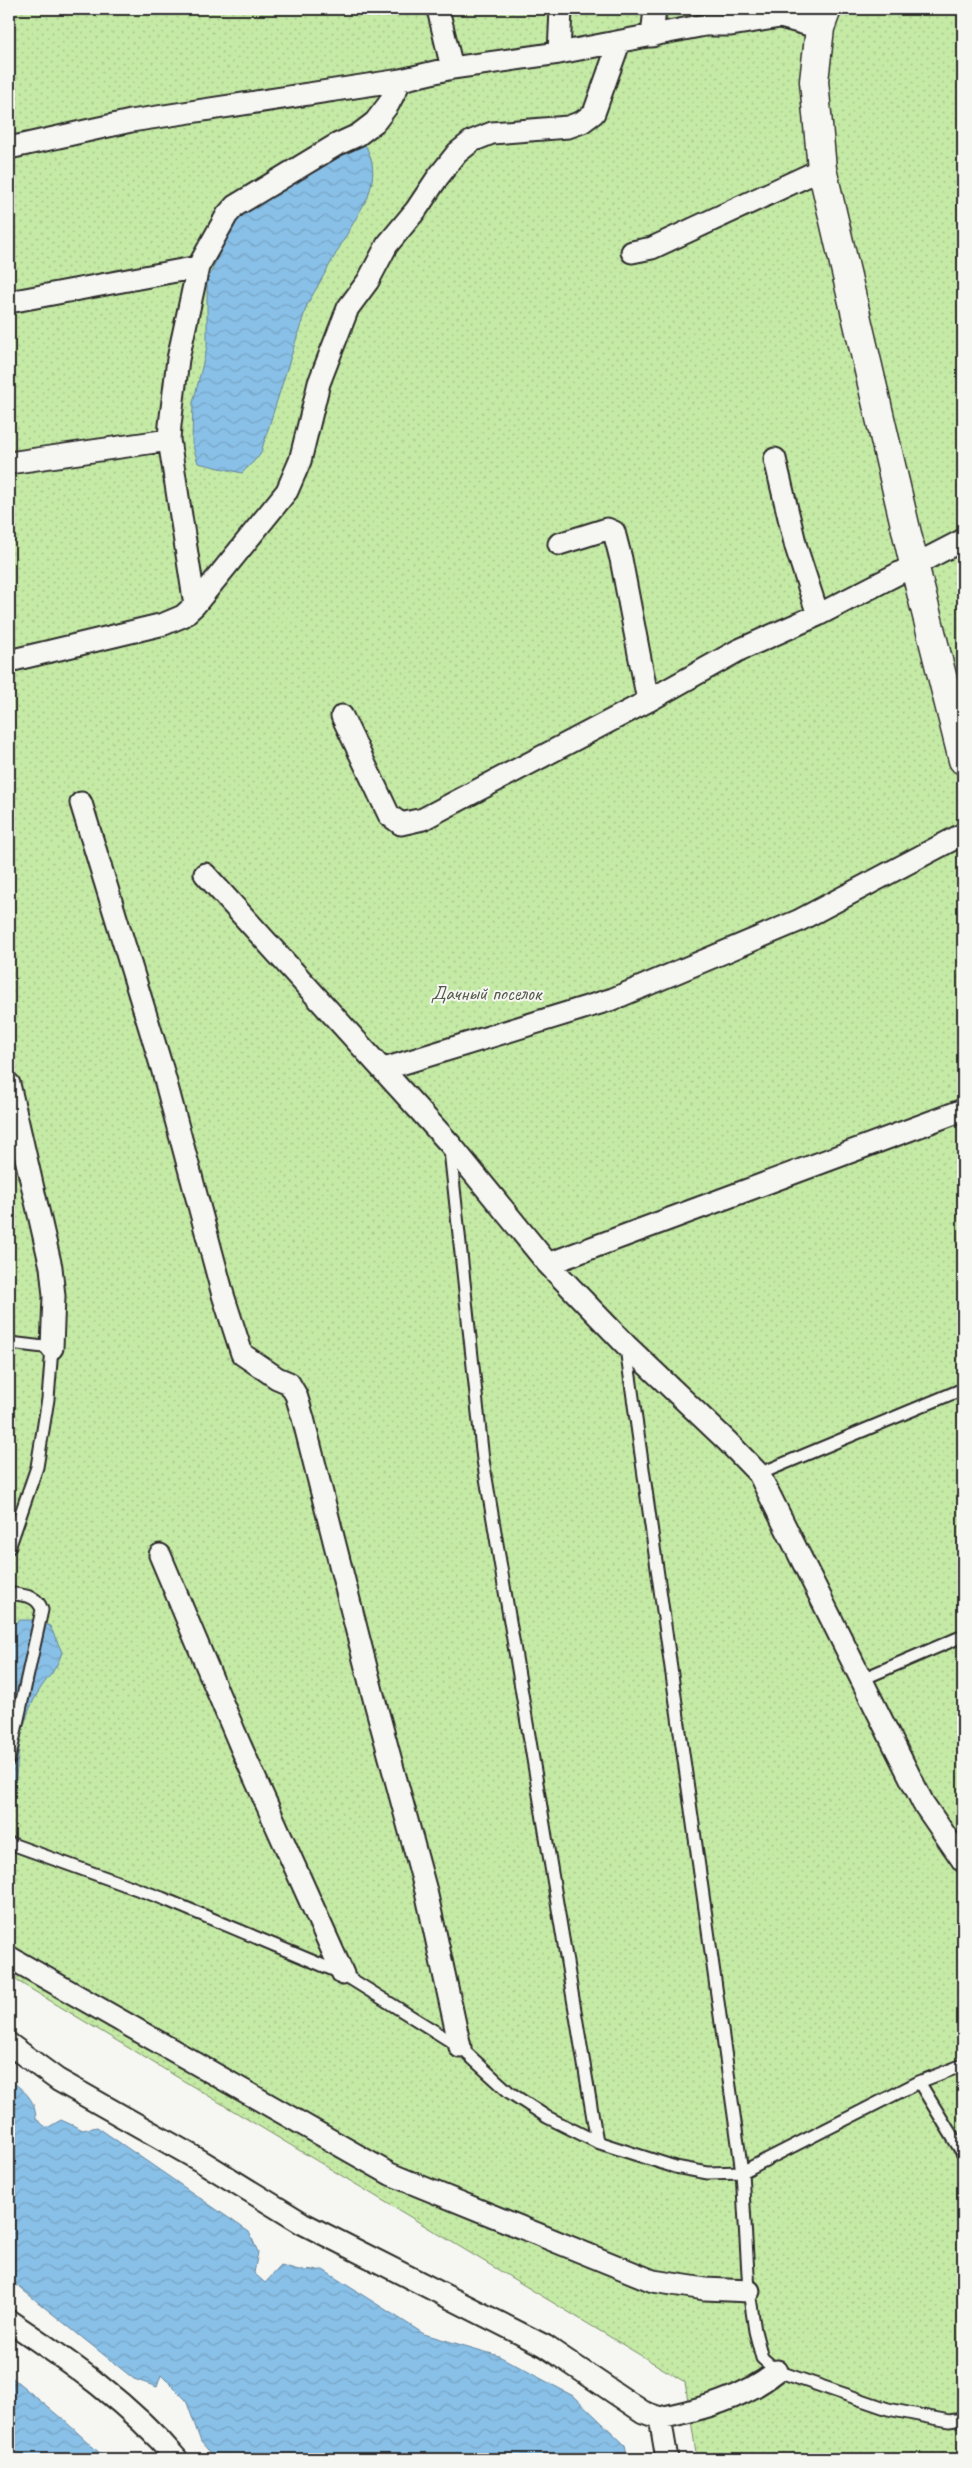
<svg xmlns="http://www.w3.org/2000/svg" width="972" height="2468" viewBox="0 0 972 2468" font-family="Caveat,sans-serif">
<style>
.grass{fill:url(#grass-dots);stroke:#788a68}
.water{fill:url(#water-waves);stroke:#63849c}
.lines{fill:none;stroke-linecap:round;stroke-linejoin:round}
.lane-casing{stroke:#2b2b2b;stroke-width:15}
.street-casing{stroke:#2b2b2b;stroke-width:25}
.secondary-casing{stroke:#2b2b2b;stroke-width:31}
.lane{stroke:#f6f6f2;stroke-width:11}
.street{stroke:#f6f6f2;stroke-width:21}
.secondary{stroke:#f6f6f2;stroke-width:28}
.labels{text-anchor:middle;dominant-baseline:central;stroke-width:4;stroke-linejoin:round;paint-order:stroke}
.park-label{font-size:20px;fill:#525b4a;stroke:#f6f6f2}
</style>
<defs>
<pattern id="grass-dots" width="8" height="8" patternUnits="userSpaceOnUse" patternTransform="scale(1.25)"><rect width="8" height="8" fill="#c5eaa5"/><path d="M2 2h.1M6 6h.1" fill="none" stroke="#a9c98e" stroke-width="1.8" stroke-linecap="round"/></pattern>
<pattern id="water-waves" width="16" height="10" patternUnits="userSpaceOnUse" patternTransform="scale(1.25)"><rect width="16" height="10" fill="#89c0e7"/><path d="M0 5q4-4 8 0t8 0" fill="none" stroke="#76a5c6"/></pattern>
</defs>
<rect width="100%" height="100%" fill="#f6f6f2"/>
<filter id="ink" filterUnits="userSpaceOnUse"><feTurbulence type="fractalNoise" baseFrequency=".02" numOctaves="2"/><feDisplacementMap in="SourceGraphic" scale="10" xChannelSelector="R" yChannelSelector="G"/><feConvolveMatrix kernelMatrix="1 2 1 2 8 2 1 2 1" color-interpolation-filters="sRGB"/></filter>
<g filter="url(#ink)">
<!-- grass -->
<path class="grass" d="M9 9H963V2459H697L685 2382 9 1976Z"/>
<!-- water -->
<path class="water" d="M363 141C375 162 375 174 368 197L307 305 260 455 242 473 198 463 192 443 193 403 207 347V282L233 221 265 190Z
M20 1620H35L50 1626 62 1652C56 1672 47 1677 37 1694 16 1731 18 1767 13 1807L9 1806V1627Z
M9 2079C25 2092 35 2098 36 2119L47 2128 61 2120 83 2130 97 2127 249 2232 258 2252 254 2273 265 2283 281 2266 299 2271 323 2270 424 2334 499 2356 575 2397 625 2445 628 2459H216L201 2442 186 2400 161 2375 157 2387 134 2379 9 2279Z
M9 2375 67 2423 106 2459H9Z"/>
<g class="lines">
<!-- lane casing -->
<g class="lane-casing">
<path id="lane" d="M450 1150 483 1460 597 2142
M9 1339 10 1343 52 1348 48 1399 37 1467 9 1548
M626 1348 742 2172 749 2291 755 2331 762 2358 777 2371 888 2409 949 2421 963 2419
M759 1474 963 1389
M9 1593C23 1596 37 1594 42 1610L9 1760
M860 1680 963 1636
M9 1843 162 1898 343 1974 460 2047 509 2092 547 2117 597 2142 675 2167 708 2173 742 2172 919 2082 963 2065
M919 2082 963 2154"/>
</g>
<!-- street casing -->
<g class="street-casing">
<path id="street" d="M438 9 452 68
M652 36 655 9
M559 53 561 9
M9 148 131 121 401 80 452 68 559 53 705 25H731L780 17 820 28
M632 252 652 248 822 169
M9 302 198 267
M775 459 796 547 818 615
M9 463 169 440
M559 544 607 529 614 532 621 559 648 701
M195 605 169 440 170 425 178 359 198 267 227 215 235 206 336 145 358 135 375 122 388 105 401 80
M9 661 164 624 183 616 195 605 287 491 300 461 319 383 348 308 368 281 387 245 416 210 438 177 457 153 472 141 492 133 568 127 582 122 594 113 619 43
M342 716 389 815 401 824 423 819 648 701 739 650 818 615 963 540
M81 803 162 1068 223 1295 242 1354 277 1378 289 1383 296 1395 303 1418 372 1691 426 1891 460 2047
M205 874 450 1144 548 1264 626 1345 727 1441 759 1474 923 1803 963 1861
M384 1069 613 999 798 921 963 834
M9 1084 51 1267 54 1296 52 1348
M548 1264 963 1110
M160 1555 240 1745 343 1974
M9 1957 390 2174 653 2281 705 2289 749 2291
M9 2044 58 2080 201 2161 302 2223 545 2346 643 2412 660 2418
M9 2321C69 2361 130 2404 177 2459
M667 2459 660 2418C702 2409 743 2399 777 2371"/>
</g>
<!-- secondary casing -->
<g class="secondary-casing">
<path id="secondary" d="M827 9 820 28 814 81 822 169 914 564 963 760"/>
</g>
<!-- lane -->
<use href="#lane" class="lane"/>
<!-- street -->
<use href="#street" class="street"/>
<!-- secondary -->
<use href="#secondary" class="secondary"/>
</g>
</g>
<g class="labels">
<!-- park labels -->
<g class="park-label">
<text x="486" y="993">Дачный поселок</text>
</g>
</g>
<!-- margin -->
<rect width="972" height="2468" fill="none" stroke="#f6f6f2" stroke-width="30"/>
<rect x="15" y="15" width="942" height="2438" fill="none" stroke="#2b2b2b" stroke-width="2" filter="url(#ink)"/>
</svg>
